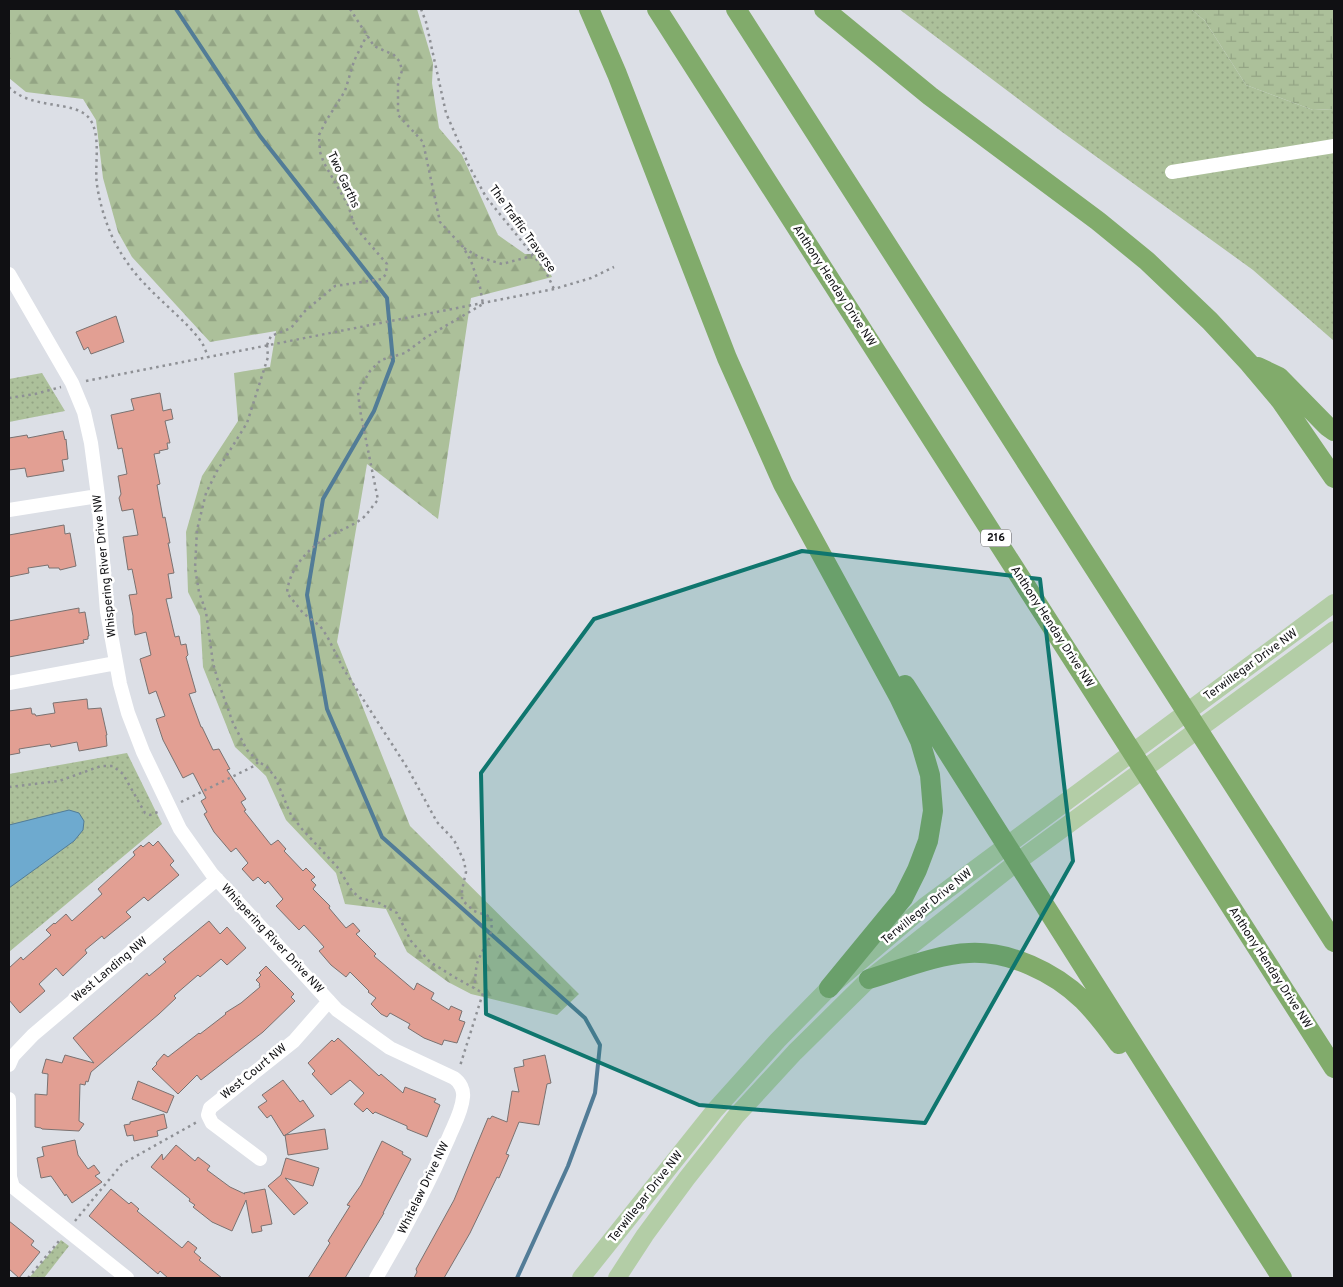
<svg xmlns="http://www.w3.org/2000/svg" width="1343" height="1287" viewBox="0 0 1343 1287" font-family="Overpass,sans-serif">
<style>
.green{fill:url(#green-dots)}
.forest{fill:url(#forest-firs)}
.wetland{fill:url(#wetland-marsh)}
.water{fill:#6eaacf;stroke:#527c97}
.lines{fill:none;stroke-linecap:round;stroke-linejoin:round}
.stream{stroke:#527c97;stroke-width:4}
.building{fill:#e29f93;stroke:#7a7271}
.path{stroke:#8e9095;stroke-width:2.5;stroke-dasharray:2.5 4;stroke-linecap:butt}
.minor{stroke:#fff;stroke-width:14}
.major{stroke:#b3cda6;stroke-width:18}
.highway{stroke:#81ab6b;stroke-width:20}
.marked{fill:#0f766e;fill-opacity:0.2;stroke:#0f766e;stroke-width:4;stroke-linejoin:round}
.labels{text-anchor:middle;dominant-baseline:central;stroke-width:5;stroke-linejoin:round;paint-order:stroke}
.shield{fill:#fff;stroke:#58585a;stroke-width:1}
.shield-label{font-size:11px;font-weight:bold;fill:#101013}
.street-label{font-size:12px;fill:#101013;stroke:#fff}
</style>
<defs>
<pattern id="green-dots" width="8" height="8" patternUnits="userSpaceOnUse" patternTransform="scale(1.25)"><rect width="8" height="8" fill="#acc09a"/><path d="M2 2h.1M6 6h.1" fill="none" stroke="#93a484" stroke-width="1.8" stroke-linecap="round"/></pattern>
<pattern id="forest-firs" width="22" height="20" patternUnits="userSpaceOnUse" patternTransform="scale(1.25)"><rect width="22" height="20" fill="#acc09a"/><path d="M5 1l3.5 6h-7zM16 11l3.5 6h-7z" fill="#93a484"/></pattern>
<pattern id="wetland-marsh" width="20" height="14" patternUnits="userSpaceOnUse" patternTransform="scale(1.25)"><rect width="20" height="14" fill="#acc09a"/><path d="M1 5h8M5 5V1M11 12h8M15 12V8" fill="none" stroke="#93a484"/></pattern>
</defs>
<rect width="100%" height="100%" fill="#dcdfe6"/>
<!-- green -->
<path class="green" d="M899 9H1191L1205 21 1246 85 1313 110 1334 109V341L1253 270 1058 129Z
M42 373 65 411 9 422V379Z
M127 753 162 824 9 952V774Z
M61 1240 69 1246 44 1278H29Z"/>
<!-- forest -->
<path class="forest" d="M9 9H417L433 63 432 83 439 128 462 155 498 235 525 254H541L552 277 471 298 438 519 367 464 337 642 410 826 579 994 557 1015 471 994 448 982 407 952 386 909 345 904 336 873 286 820 266 776 235 747 203 667 200 616 188 592 186 532 202 476 238 421 234 373 270 367 276 331 210 342 132 257 118 232 103 178 96 120 83 99 26 92 9 78Z"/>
<!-- wetland -->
<path class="wetland" d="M1191 9H1334V109L1313 110 1246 85 1205 21Z"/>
<!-- water -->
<path class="water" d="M69 810 79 813 84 821 83 830 74 841 9 888V825Z"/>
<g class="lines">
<!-- stream -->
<path class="stream" d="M176 9 260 136 387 298 393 361 374 411 323 499 307 595 327 709 382 837 585 1018 600 1045 595 1093 568 1166 517 1278"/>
</g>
<!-- building -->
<path class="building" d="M116 316 124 342 91 354 88 347 84 350 76 332Z
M160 393 163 411 171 409 173 419 165 421 170 443H167L168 449 159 451 160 453 154 454 160 484 157 485 163 518 165 517 170 543H168L174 573 168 574 172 598 166 599 175 637 179 636 181 645 186 644 188 655 186 657 196 692 189 694 201 727H202L213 750 219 749 230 769 227 770 246 799 241 802 246 810 244 811 271 845 278 840 286 849 284 851 303 871 306 868 315 877 311 880 316 885 313 889 330 906 329 908 346 928 353 923 360 931 356 934 376 954 374 956 414 990 417 983 434 993 431 999 449 1010 451 1006 462 1011 459 1020 465 1022 457 1043 444 1040 442 1045 424 1038 408 1028 410 1024 390 1013 387 1017 381 1014 371 1004 376 998 368 992 369 991 350 972 346 977 331 965 319 951 324 947 317 939 304 925 299 930 276 906 283 899 268 881 265 884 258 877 253 881 242 869 248 863 236 848 231 852 214 832 204 814 207 812 201 801 206 798 193 773 183 778 163 740 156 719 165 716 156 691 149 694 140 659 151 655 146 632 135 635 133 622V616L129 595 137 594 132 569 128 570 123 537 138 535 133 509 122 511 119 498 121 494 118 476 127 474 122 448 118 449 111 415 134 410 131 399Z
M63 431 65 440 66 439 68 459 62 460 64 471 27 477 25 468 9 470V438L27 435 28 438Z
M64 525 65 534 70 533 76 566 60 570 59 568H49L48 565 28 568 29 573 9 577V535Z
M79 608V613L85 612 89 636H88V639L83 640 84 643 9 657V621Z
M87 699 88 709 101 708 107 735H106L107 746 79 751 77 742 51 747 50 744 19 749 20 753 9 755V711L31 708 32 714H35L36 716 55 713 53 703Z
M158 841 174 861 170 865 179 875 148 901 144 897 126 912 131 917 104 939 102 936 85 950 87 953 63 976 56 968 39 984 45 991 20 1013 9 1000V968L21 957 23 960 51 935 46 930 54 923 55 924 66 914 72 921 102 894 98 889 135 855 133 852 141 845 143 847 149 842 153 846Z
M209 921 220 934 227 927 246 948 227 965 221 959 200 977 198 975 176 994 174 996 176 998 159 1014 91 1072 88 1082 86 1081 85 1085 80 1084 79 1121 84 1124 79 1131 42 1129 41 1128 35 1127V1094L47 1095 48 1074 42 1073 46 1059 62 1063 65 1055 94 1063 73 1038 147 973 149 976 166 962 163 959Z
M266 966 294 994 291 997 295 1001 263 1032 201 1080 197 1075 178 1094 152 1069 157 1064 156 1063 164 1054 168 1057 199 1033 200 1034 226 1014 225 1013 241 1003 260 987 259 985 260 984 256 980 261 975 259 973Z
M338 1038 379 1076 381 1074 403 1093 405 1087 436 1099 434 1102 440 1105 427 1137 407 1129V1126L375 1112 373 1114 367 1108 363 1112 354 1104 364 1093 350 1080 331 1095 312 1074 315 1071 308 1063 332 1040 334 1042Z
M545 1055 551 1083 547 1084 539 1125 519 1122 506 1154 509 1155 499 1178 497 1177 470 1233 444 1278H414L417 1272 416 1269 454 1200 488 1118 490 1119 492 1116 507 1122 512 1091 519 1092 514 1068 524 1066 523 1060Z
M283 1080 300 1102 303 1100 314 1116 284 1136 271 1115 267 1118 258 1107 267 1101 262 1095Z
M138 1081 174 1096 167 1113 132 1099Z
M164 1114 167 1128 157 1131 158 1136 134 1141 133 1135 127 1136 124 1125 130 1124V1122Z
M325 1129 328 1149 288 1155 285 1135Z
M75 1140 78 1155 88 1169 94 1165 100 1173 95 1176 102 1182 72 1203 66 1194 65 1196 51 1176 41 1178 37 1158 44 1156 42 1147Z
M382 1141 403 1152 402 1154 411 1159 383 1213H384L345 1278H308L330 1243 328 1241 350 1206 347 1205 361 1185Z
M176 1145 195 1161 198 1157 210 1166 207 1170 230 1187 245 1194 244 1193 265 1189 272 1224 261 1226 262 1231 252 1233 246 1200 232 1231 212 1222 193 1207 195 1205 189 1201 190 1199 151 1167 162 1154 163 1160Z
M286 1158 319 1168 313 1186 285 1178 308 1203 294 1215 268 1186 281 1175Z
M111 1189 129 1204 131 1202 139 1209 137 1211 182 1248 188 1241 197 1248 194 1252 201 1258 199 1260 222 1278H168L160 1271 158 1274 89 1216Z
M9 1221 34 1241 31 1245 40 1252 19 1278 9 1269Z"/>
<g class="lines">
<!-- path -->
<path class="path" d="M350 9 374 46 394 55 400 62 402 71 398 81V115L423 142 440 222 463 247 471 261 480 287 483 304 425 338 405 353 381 360 370 371 358 392 360 410 378 500C372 506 367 516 360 520 350 527 339 531 329 536 308 548 289 569 287 593L303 613 320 626 327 636 343 668 408 769 437 822 454 840 464 861 466 872 462 890V900L474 911 491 917C494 938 485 943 478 961 475 968 476 979 474 988
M421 9 426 22 446 113 469 166 486 197 545 270 554 289
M9 87C30 110 75 100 89 118 102 134 94 166 97 185 100 205 106 224 115 243 123 257 132 271 144 283 161 302 185 320 200 340 204 345 206 352 208 357
M464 248 479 257 502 264 532 256
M267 345 268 357 247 423 217 471 206 493 197 530 195 568 199 592 206 612 213 663 218 681 233 723 247 750 259 762 267 767 275 777 291 815 302 829 339 869 352 891 360 898 379 903 397 913 411 941 430 962 456 978 483 993 460 1066
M267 345 271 336 291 328 305 311 335 286 382 279 386 274 387 264 355 227 348 205 324 163 320 152 319 135 326 121 345 91 354 61 367 35
M86 381 554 289 591 278 614 267
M9 398 35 394 61 387
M9 787 59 781 101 766H113L123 774 145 813 150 815 158 812
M181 802 254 766 258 762
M75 1221 122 1164 197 1122
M28 1278 59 1241"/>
<!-- minor -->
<path class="minor" d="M1172 172 1334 146
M9 274 72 383 84 412 91 443 98 496 107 612 120 684 128 713 143 752 180 829 212 874 337 1010 390 1048 454 1078C460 1082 464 1090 463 1097 462 1111 454 1125 449 1137 428 1186 403 1233 376 1278
M9 510 98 496
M9 683 116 663
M9 1065 13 1056 33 1035 217 879
M9 1099 10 1177 13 1187 127 1278
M260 1159 212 1123 208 1115 210 1108 294 1041 329 1001"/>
<!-- major -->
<path class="major" d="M581 1278 715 1110 778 1040 829 988 924 907 1334 603
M617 1278 645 1235 687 1178 736 1116 795 1052 869 979 1017 862 1334 630"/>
<!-- highway -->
<path class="highway" d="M589 9 617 74 727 358 783 484 899 697 920 741 930 775 933 811 928 841 917 870 903 898 829 988
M657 9 1334 1068
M736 9 1334 942
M824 9 930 96 1098 221 1147 261 1210 321 1249 363 1281 401 1334 478
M1258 367 1279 377 1327 426 1334 431
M905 685C1031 883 1155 1081 1282 1278
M869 979C899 970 938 954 969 953 1010 951 1054 972 1083 1000 1096 1013 1108 1029 1119 1044"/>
</g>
<!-- marked area -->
<path class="marked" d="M802 551 1040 579 1073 861 925 1123 699 1105 486 1014 481 773 594 619Z"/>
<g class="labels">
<!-- shield labels -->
<rect class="shield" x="981" y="529.5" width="30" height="17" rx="4"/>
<g class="shield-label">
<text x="996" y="538">216</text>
</g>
<!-- street labels -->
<g class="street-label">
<text transform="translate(343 180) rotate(65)">Two Garths</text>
<text transform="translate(522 229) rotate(54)">The Traffic Traverse</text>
<text transform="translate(834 286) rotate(57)">Anthony Henday Drive NW</text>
<text transform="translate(105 566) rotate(-96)">Whispering River Drive NW</text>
<text transform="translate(1052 627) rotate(57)">Anthony Henday Drive NW</text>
<text transform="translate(1251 665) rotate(-36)">Terwillegar Drive NW</text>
<text transform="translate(927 907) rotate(-39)">Terwillegar Drive NW</text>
<text transform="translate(272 939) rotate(47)">Whispering River Drive NW</text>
<text transform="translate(1270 968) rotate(57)">Anthony Henday Drive NW</text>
<text transform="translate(110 970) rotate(-40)">West Landing NW</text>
<text transform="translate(254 1072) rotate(-39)">West Court NW</text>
<text transform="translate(424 1188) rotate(-64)">Whitelaw Drive NW</text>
<text transform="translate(646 1197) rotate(-52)">Terwillegar Drive NW</text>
</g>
</g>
<!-- border -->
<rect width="1343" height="1287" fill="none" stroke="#101013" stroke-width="20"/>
</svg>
